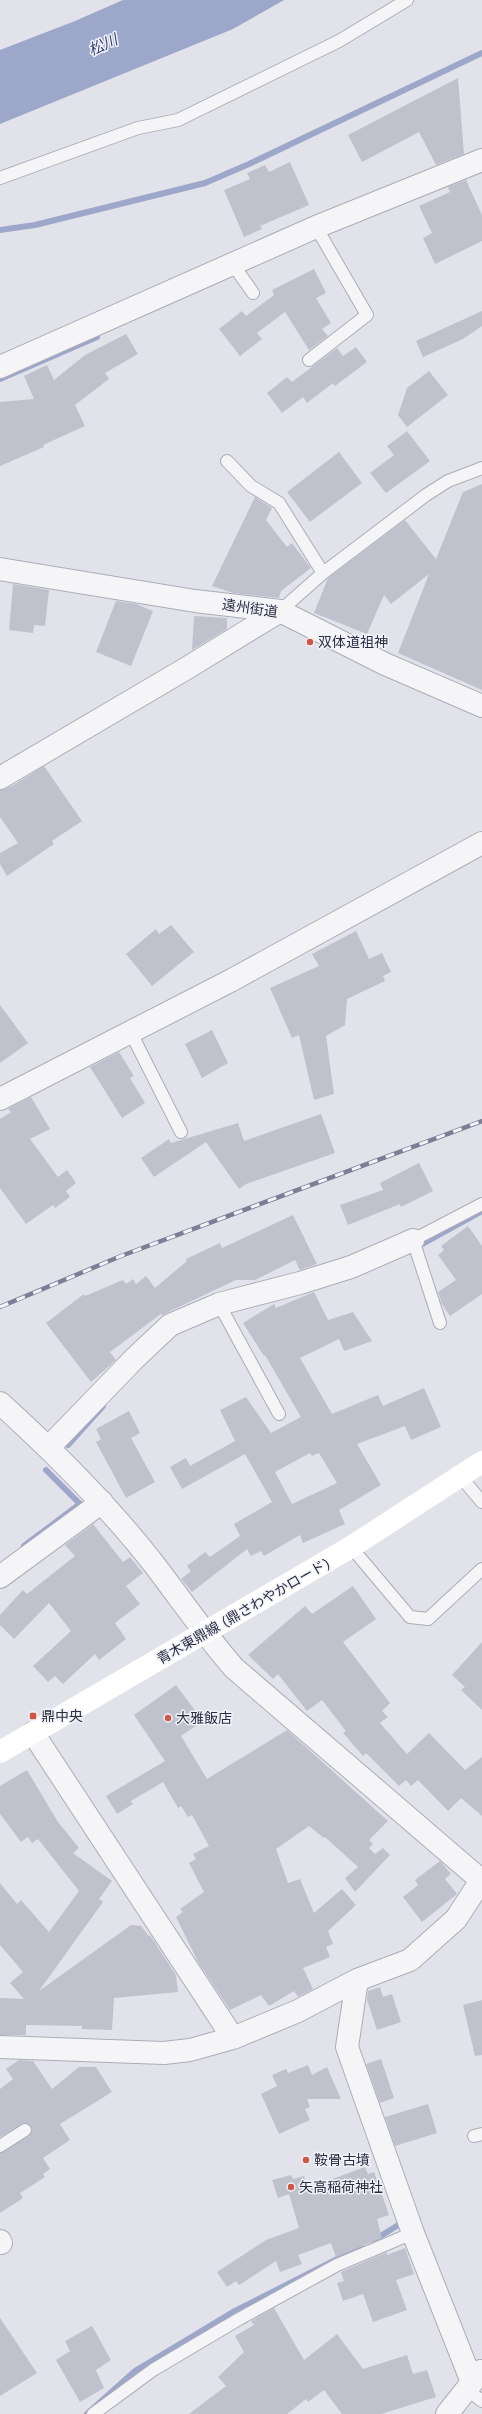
<svg xmlns="http://www.w3.org/2000/svg" width="482" height="2414" viewBox="0 0 482 2414" font-family="'Work Sans','Noto Sans JP',sans-serif">
<style>
.water{fill:#9da7ca}
.lines{fill:none;stroke-linecap:round;stroke-linejoin:round}
.stream{stroke:#9da7ca;stroke-width:6}
.building{fill:#bfc1cd;fill-rule:evenodd}
.service-casing{stroke:#abacb8;stroke-width:14}
.minor-casing{stroke:#abacb8;stroke-width:24}
.service{stroke:#f5f5f8;stroke-width:12}
.minor{stroke:#f5f5f8;stroke-width:22}
.secondary{stroke:#fff;stroke-width:22}
.rail-casing{stroke:#7b7e94;stroke-width:4.5}
.rail{stroke:#f2f3f8;stroke-width:3;stroke-dasharray:9;stroke-linecap:butt}
.poi-dot{fill:#ce5748;stroke:#f2f3f8;stroke-width:1.5}
.labels{text-anchor:middle;dominant-baseline:central;stroke-width:3;stroke-linejoin:round;paint-order:stroke}
.street-label{font-size:14px;fill:#2a2c42;stroke:#f2f3f8}
.poi-label{font-size:14px;fill:#2a2c42;stroke:#f2f3f8;text-anchor:start}
.water-label{font-size:15px;font-style:italic;fill:#344076;stroke:#f2f3f8}
</style>
<rect width="100%" height="100%" fill="#e2e3ea"/>
<!-- water -->
<path class="water" d="M123 0H284L233 29 0 124V50L75 21Z"/>
<g class="lines">
<!-- stream -->
<path class="stream" d="M0 230 35 225 205 183 249 164 482 53
M0 379 97 337
M422 1244 482 1211
M68 1445 103 1406
M24 1546 80 1504 46 1470
M374 2240 400 2224 399 2220
M87 2414 135 2371 233 2312 361 2247"/>
</g>
<!-- building -->
<path class="building" d="M458 78 464 154 436 165 419 132 362 162 348 135Z
M290 162 309 205 260 226 262 229 244 237 224 190 250 179 247 173 265 165 269 172Z
M466 180 482 215V241L435 264 423 238 432 233 419 206 450 192 448 187Z
M314 269 326 293 316 298 331 323 322 329 328 336 309 350 285 312 257 333 262 339 240 356 219 329 242 311 246 316 274 295 272 290Z
M482 311V326L463 339 423 357 416 341Z
M126 334 138 354 105 373 109 379 75 405 85 426 43 445 44 447 0 466V402L34 399 24 376 47 365 54 380 85 355Z
M356 347 367 362 335 386 333 383 307 403 303 397 282 413 267 393 287 377 292 382 337 348 343 356Z
M429 371 448 395 407 427 398 415 407 388Z
M407 431 430 461 386 493 370 473 394 455 387 446Z
M339 452 362 483 310 522 287 492Z
M482 484V690L398 653 429 574 391 604 384 595 367 634 314 613 328 578 405 520 436 559 463 492Z
M255 497 272 508 266 520 287 547 292 543 311 568 281 591 279 598 233 593 212 586Z
M13 584 49 590 45 626 34 625 33 633 9 630Z
M116 601 136 604 153 611 131 666 96 652Z
M194 616 227 618V629L192 650Z
M44 766 82 821 52 841 54 844 7 876 0 864V853L18 843 0 817V790L12 786Z
M171 925 194 952 152 986 126 954 156 929 159 934Z
M356 931 369 959 382 953 391 972 383 976 385 981 347 999 345 1025 326 1036 334 1094 314 1100 299 1035 292 1038 270 988 319 966 312 954Z
M0 1005 28 1043 0 1063Z
M212 1030 228 1063 202 1078 185 1044Z
M119 1052 134 1076 130 1078 145 1103 122 1118 90 1067Z
M31 1097 50 1129 30 1139 58 1177 67 1170 76 1183 66 1191 70 1197 55 1208 53 1205 26 1224 0 1188V1119L11 1112 8 1109Z
M321 1114 335 1153 246 1184 239 1189 206 1142 154 1177 141 1158 169 1139 171 1143 238 1123 244 1141Z
M419 1163 433 1191 401 1207 400 1204 348 1225 340 1205 383 1190 380 1183Z
M293 1215 317 1264 300 1270 295 1260 255 1280H236L162 1315 161 1314 110 1352 116 1360 91 1382 46 1323 84 1294 85 1296 123 1280 126 1284 133 1279 136 1284 146 1276 155 1288 187 1261 186 1259 220 1243 222 1248Z
M468 1226 482 1246V1294L450 1316 442 1304 438 1292 456 1280 438 1255 444 1250 441 1246Z
M314 1292 328 1320 353 1312 372 1341 344 1351 339 1339 300 1358 332 1414 378 1395 383 1406 424 1388 441 1427 411 1440 405 1426 357 1444 381 1485 339 1510 345 1524 303 1543 300 1535 264 1556 261 1551 251 1556 247 1549 192 1592 181 1579 191 1571 187 1566 205 1552 210 1557 240 1536 234 1524 272 1502 245 1454 182 1489 170 1467 186 1458 190 1466 235 1441 220 1410 246 1397 271 1433 301 1417 265 1355 264 1356 243 1323 274 1304 276 1308ZM310 1453 312 1456 319 1453 337 1483 292 1504 275 1472Z
M129 1411 140 1433 131 1438 155 1482 126 1498 96 1442 101 1439 96 1429Z
M93 1524 123 1562 130 1557 143 1573 126 1586 140 1604 115 1623 126 1639 99 1660 95 1654 63 1684 55 1676 48 1682 33 1666 71 1631 49 1603 14 1639 0 1625V1615L23 1590 27 1594 75 1556 65 1545Z
M353 1586 376 1619 343 1642 390 1703 382 1711 388 1717 380 1723 407 1754 429 1733 465 1770 482 1757V1816L461 1798 448 1811 418 1780 411 1786 406 1780 399 1786 366 1753 363 1756 343 1733 346 1731 322 1700 307 1711 278 1674 273 1679 248 1655 305 1606 312 1614Z
M482 1642V1710L461 1690 465 1687 452 1675Z
M176 1685 203 1721 181 1736 207 1779 287 1730 388 1821 369 1840 373 1844 369 1848 375 1854 383 1848 390 1855 355 1892 345 1878 358 1867 325 1837 324 1838 309 1826 276 1849 288 1883 300 1879 314 1913 342 1889 356 1905 328 1931 333 1944 326 1947 330 1957 303 1968 313 1989 298 1997 294 1991 269 2006 261 1995 230 2010 198 1962 176 1917 183 1912 180 1909 204 1892 189 1863 196 1859 193 1854 209 1846 192 1815 188 1817 181 1806 178 1808 163 1782 131 1801 133 1804 117 1814 106 1796 165 1761 134 1715Z
M27 1770 58 1822 79 1848 73 1853 112 1881 99 1899 103 1902 39 1991 131 1925 141 1926 149 1936 150 1935 176 1975 178 1992 114 1998 112 2030 82 2029V2026L26 2025V2035H0V1998L24 1999 10 1983 23 1972 0 1945V1883L17 1904 21 1900 49 1932 79 1891 38 1839 32 1843 28 1837 21 1842 0 1814V1786Z
M440 1861 451 1874 445 1879 457 1894 422 1922 403 1897 418 1885 415 1880Z
M380 1987 383 1997 392 1994 401 2022 377 2030 367 2000 368 1991Z
M482 2000V2055L475 2056 463 2005Z
M381 2059 394 2098 380 2103 366 2064Z
M19 2060 33 2061 52 2089 79 2067H96L112 2092 60 2124 70 2140 43 2158 50 2169 43 2174 45 2177 20 2193 23 2198 0 2213V2153L29 2136 32 2130 29 2124 24 2123 0 2137V2089L13 2079 6 2069Z
M308 2065 312 2075 327 2067 341 2099H307L310 2107 305 2109 310 2120 279 2134 261 2094 277 2086 272 2075 286 2069 288 2073Z
M428 2104 437 2133 395 2146 385 2117Z
M365 2167 368 2174 374 2172 389 2215 377 2219 382 2238 336 2257 331 2243 298 2255 302 2264 280 2272 276 2261 239 2285 236 2281 227 2287 217 2272 266 2240 299 2228 289 2194 278 2198 272 2180 291 2175 293 2179 304 2176 308 2188Z
M405 2248 414 2274 396 2280 407 2310 373 2322 363 2294 343 2301 337 2283 344 2281 341 2272 387 2252V2255Z
M274 2308 304 2360 337 2334 363 2369 407 2355 413 2374 427 2370 436 2397 381 2414H342L324 2390 308 2402 306 2399 287 2414H189L226 2386 218 2377 244 2352 235 2336 254 2325 251 2321Z
M0 2318 37 2373 0 2396Z
M92 2326 111 2360 96 2370 104 2388 80 2402 56 2360 70 2351 65 2341Z"/>
<g class="lines">
<!-- service casing -->
<g class="service-casing">
<path id="service" d="M0 178 138 128 178 120 339 41 407 0
M232 263 253 293
M309 360 367 315 316 227
M227 461 251 486 279 503 323 573
M280 611 323 573 426 495 448 481 482 468
M130 1031 181 1132
M219 1304 279 1414
M440 1323 413 1240 482 1204
M460 1476 482 1502
M351 1547 410 1617 428 1619 482 1569
M474 2136 482 2134
M0 2146 25 2130
M466 2389 482 2401
M93 2414 153 2370 239 2319 337 2265 413 2233"/>
</g>
<!-- minor casing -->
<g class="minor-casing">
<path id="minor" d="M0 367 316 227 482 160
M0 569 195 601 280 611 385 664 482 706
M0 778 187 668 280 611
M0 1099 230 981 482 843
M0 1403C55 1453 107 1504 153 1563 180 1598 205 1635 234 1668L482 1881
M49 1447 135 1358 170 1325 219 1304 300 1283 351 1267 413 1240
M0 1577 102 1502
M33 1733 233 2038
M357 1980 347 2047 413 2233 472 2382
M0 2047 164 2053 190 2050 233 2038 298 2011 357 1980 410 1960 456 1919 482 1879
M0 2241 1 2243
M447 2414 481 2371"/>
</g>
<!-- service -->
<use href="#service" class="service"/>
<!-- minor -->
<use href="#minor" class="minor"/>
<!-- secondary -->
<path class="secondary" d="M0 1752 351 1547 482 1462"/>
<!-- rail casing -->
<g class="rail-casing">
<path id="rail" d="M0 1307 121 1256 482 1121"/>
</g>
<!-- rail -->
<use href="#rail" class="rail"/>
</g>
<!-- markers -->
<g class="poi-dot">
<circle cx="310" cy="642" r="4"/>
<rect x="29" y="1712" width="8" height="8" rx="2"/>
<circle cx="168" cy="1718" r="4"/>
<circle cx="306" cy="2160" r="4"/>
<circle cx="291" cy="2187" r="4"/>
</g>
<g class="labels">
<!-- street labels -->
<g class="street-label">
<text transform="translate(250 608) rotate(8)">遠州街道</text>
<text transform="translate(243 1611) rotate(-30)">青木東鼎線 (鼎さわやかロード)</text>
</g>
<!-- poi labels -->
<g class="poi-label">
<text x="318" y="642">双体道祖神</text>
<text x="41" y="1716">鼎中央</text>
<text x="176" y="1718">大雅飯店</text>
<text x="314" y="2160">鞍骨古墳</text>
<text x="299" y="2187">矢高稲荷神社</text>
</g>
<!-- water labels -->
<g class="water-label">
<text transform="translate(103 45) rotate(-24)">松川</text>
</g>
</g>
</svg>
